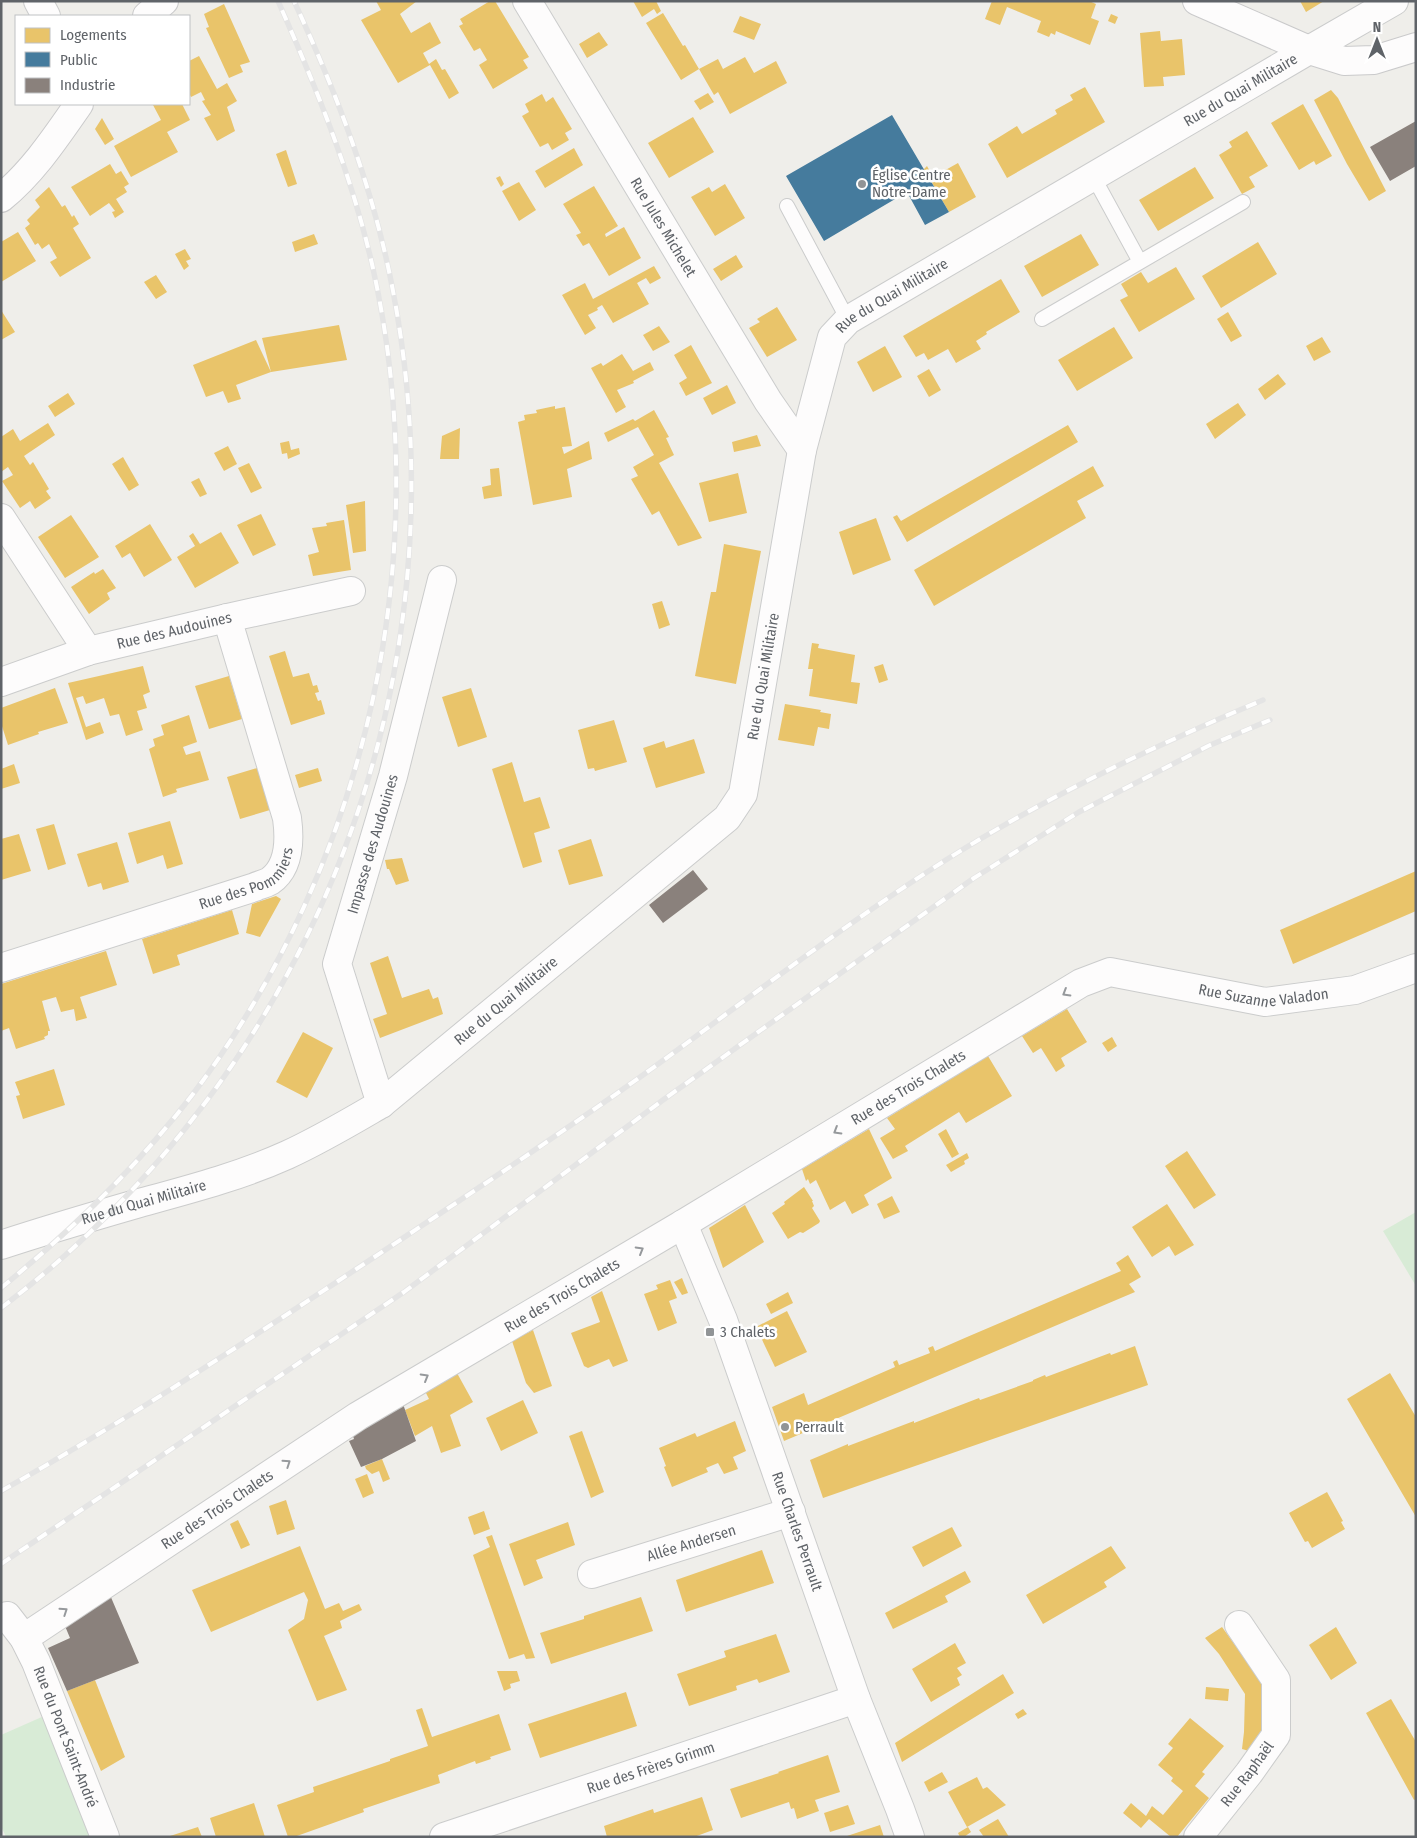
<svg xmlns="http://www.w3.org/2000/svg" width="1417" height="1838" viewBox="0 0 1417 1838" font-family="'Fira Sans Condensed',sans-serif">
<style>
.green{fill:#d8ebd6}
.homes{fill:#e9c46a}
.public{fill:#457b9d}
.industry{fill:#8a817c}
.lines{fill:none;stroke-linecap:round;stroke-linejoin:round}
.lane-casing{stroke:#cbcccc;stroke-width:16}
.street-casing{stroke:#cbcccc;stroke-width:30}
.secondary-casing{stroke:#cacacb;stroke-width:30}
.lane{stroke:#fdfcfc;stroke-width:14}
.street{stroke:#fdfcfc;stroke-width:28}
.secondary{stroke:#fdfcfc;stroke-width:28}
.rail-casing{stroke:#e4e4e4;stroke-width:5.5}
.rail{stroke:#fff;stroke-width:4;stroke-dasharray:11;stroke-linecap:butt}
.oneway{stroke:#96999c}
.poi-dot{fill:#919496;stroke:#fff;stroke-width:2}
.labels{text-anchor:middle;dominant-baseline:central;stroke-width:5;stroke-linejoin:round;paint-order:stroke}
.street-label{font-size:15px;fill:#5f6368;stroke:#fff}
.poi-label{font-size:15px;fill:#5f6368;stroke:#fff;text-anchor:start}
</style>
<rect width="100%" height="100%" fill="#efeeea"/>
<!-- green -->
<path class="green" d="M1416 1212V1286L1383 1231Z
M44 1716 90 1837H6L1 1826V1735Z"/>
<!-- homes -->
<path class="homes" d="M376 1H417L400 14 411 33 430 22 441 43 423 53 429 64 436 59 442 70 445 69 459 93 449 99 430 65 398 83 361 20 381 10Z
M490 1H495L529 57 523 60 528 68 493 89 479 65 487 60 480 48 474 51 459 26 463 24 460 19Z
M633 1H656L661 11 657 14 654 9 642 17Z
M992 1H1089L1096 4 1091 18 1099 21 1090 45 1056 31 1055 35 1051 33 1049 37 1037 32 1041 21 1007 7 1000 25 985 19Z
M1300 1H1324L1306 12Z
M224 4 250 62 240 65 243 72 229 78 206 28 209 27 204 14Z
M663 13 683 46 685 45 699 69 681 80 646 23Z
M1111 14 1118 17 1115 24 1108 21Z
M740 16 761 24 754 40 733 32Z
M1160 31 1161 41 1182 39 1185 75 1163 77 1164 86 1144 87 1140 33Z
M599 32 608 45 587 58 579 44Z
M199 56 217 89 227 83 237 101 227 107 235 131 217 141 204 118 211 115 202 101 205 100 201 92 191 97 189 93V61Z
M745 57 754 73 776 61 787 83 730 114 718 92 714 95 699 69 718 59 723 69Z
M1085 87 1105 122 1007 178 988 144 1017 126 1022 134 1057 114 1055 110 1073 100 1070 95Z
M1331 90 1338 98 1386 191 1369 201 1347 164 1314 100Z
M708 93 714 102 700 110 694 101Z
M542 94 546 102 553 97 572 129 565 133 569 140 552 150 548 143 540 147 522 116 529 112 525 104Z
M155 104H182L190 120 167 132 178 152 131 177 114 146 161 120 153 105Z
M1303 104 1332 156 1316 165 1314 161 1299 170 1271 123Z
M693 117 714 152 669 178 648 143Z
M102 118 114 139 105 145 95 129Z
M1247 131 1268 166 1249 177 1255 187 1242 194 1219 155 1232 147 1229 142Z
M574 148 583 165 545 188 535 171Z
M286 150 297 184 288 187 276 154Z
M958 163 976 197 949 212 924 169 927 166 933 177Z
M110 164 116 174 121 171 129 184 124 187 127 192 116 199 124 212 115 218 112 212 115 211 109 203 90 216 71 187Z
M1195 167 1214 198 1158 231 1139 200Z
M500 176 504 184 501 187 496 178Z
M519 182 536 210 519 221 502 191Z
M725 184 745 218 715 236 691 197 709 187 712 192Z
M594 186 618 226 605 234 606 237 624 227 641 258 609 276 589 243 583 246 576 235 581 233 563 204Z
M49 187 62 207 65 205 72 217 74 215 79 224 73 228 91 258 60 277 50 262 57 258 49 244 42 249 38 243 35 245 25 228 30 224 27 220 40 207 35 200Z
M18 232 36 261 1 282V242Z
M314 234 318 244 295 252 292 242Z
M1081 234 1099 265 1042 297 1024 266Z
M1258 242 1277 274 1221 308 1202 276Z
M185 249 191 259 186 261 189 266 184 270 175 254Z
M736 255 743 267 721 281 713 269Z
M654 266 661 278 650 284 646 278 637 283 649 304 613 323 602 305 597 308 598 310 588 315 596 328 585 335 562 295 585 283 593 299Z
M1176 267 1195 299 1139 332 1120 300 1128 296 1121 284 1141 272 1148 283Z
M156 275 167 292 156 299 144 282Z
M1001 279 1020 312 986 332 987 334 976 341 981 349 956 363 948 349 928 360 924 353 916 357 903 336Z
M777 307 797 340 767 357 749 328 760 322 757 319Z
M1 310 15 332 1 340Z
M1228 312 1242 336 1231 342 1217 319Z
M339 325 347 360 271 372 236 385 241 399 228 403 223 391 206 397 193 365 256 340 271 372 262 338Z
M659 326 670 342 653 351 643 335Z
M1114 327 1133 358 1077 391 1058 360Z
M1322 337 1331 352 1314 361 1306 346Z
M691 345 712 383 686 396 679 383 687 378 674 355Z
M885 346 902 377 873 392 857 362Z
M622 354 633 371 650 362 654 370 633 381 634 383 617 390 626 407 616 413 591 368 601 363 603 366Z
M929 369 941 390 929 397 917 376Z
M1278 374 1286 384 1265 400 1258 389Z
M727 385 736 403 712 415 703 398Z
M68 393 75 404 55 417 48 406Z
M1238 403 1246 415 1215 439 1206 424Z
M555 406V409L565 407 572 446 562 447 564 454 589 441 592 459 567 469 572 497 533 505 518 422 525 420 524 415 537 413 536 410Z
M654 410 669 437 666 438 674 455 659 463 702 538 678 546 659 511 652 515 631 479 638 476 633 467 654 455 638 427 608 442 604 433 633 419 635 421Z
M48 423 55 435 24 456 30 465 33 462 49 489 46 491 51 498 35 509 30 501 20 508 2 481 13 475 8 467 1 472V437L13 429 20 441Z
M1068 425 1078 442 907 542 893 517 897 515 901 521Z
M460 428 459 459H440L442 436Z
M757 435 761 446 734 452 732 442Z
M289 441 291 450 299 448 300 454 288 459 287 453 282 454 280 443Z
M228 446 237 464 224 471 214 453Z
M123 457 139 485 129 491 112 464Z
M249 463 262 488 251 493 238 468Z
M1093 466 1104 486 1077 501 1086 518 934 606 914 570Z
M499 468 502 496 484 499 482 487 491 485 490 469Z
M738 473 747 513 709 522 699 483Z
M199 478 207 494 200 497 191 482Z
M365 501 366 551 353 553 346 505Z
M261 514 276 545 253 556 237 525Z
M71 515 99 557 65 578 38 537Z
M876 518 891 560 853 575 839 532Z
M344 520 351 570 313 576 308 555 319 552 312 528 327 526 326 523Z
M150 524 172 560 144 577 130 553 122 558 115 546Z
M221 532 239 563 195 588 177 557 195 546 189 536 193 533 200 544Z
M724 544 761 551 736 684 695 676 711 592H716Z
M103 569 116 588 107 593 110 599 89 614 71 587 94 572 95 574Z
M662 601 670 625 659 629 652 604Z
M812 643 819 644 818 648 855 655 851 682 860 683 857 704 809 696 813 669H808Z
M285 651 293 677 309 673 313 686 317 685 319 692 315 693 318 701 321 700 325 714 291 725 269 656Z
M883 664 888 680 879 683 874 667Z
M143 666 150 692 143 695 147 708 137 711 143 730 126 736 119 714 110 716 104 698 86 704 83 696 76 698 86 727 100 722 104 733 86 740 68 683Z
M229 676 242 719 209 729 195 686Z
M55 688 68 723 38 732 39 734 8 745 1 723V708Z
M471 688 487 737 458 747 442 697Z
M785 704 821 710 820 712 831 714 829 729 818 727 814 746 778 740Z
M189 715 197 742 183 747 186 755 200 751 209 780 176 789 177 792 163 797 149 749 155 746 153 739 164 735 161 725Z
M614 720 627 762 595 771 594 768 588 769 578 730Z
M694 739 705 773 656 788 643 748 664 741 666 748Z
M512 762 524 802 540 797 550 828 534 833 542 862 523 868 492 769Z
M14 764 20 783 1 789V769Z
M257 768 270 810 240 819 227 777Z
M318 768 322 781 299 788 295 775Z
M170 821 183 864 167 869 163 855 137 864 128 833Z
M54 824 66 864 48 870 36 829Z
M19 834 31 871 1 880V839Z
M591 839 603 876 569 885 558 850Z
M117 842 129 882 103 890 101 883 88 887 77 854Z
M402 858 409 881 396 885 389 869H387L385 860Z
M1416 871V911L1293 964 1280 930Z
M276 896 281 899 260 937 246 933 252 904Z
M232 910 239 934 177 955 180 965 153 974 142 939Z
M106 951 117 985 80 997 87 1018 76 1021 74 1009 61 1012 56 997 42 1001 50 1031H48V1035L44 1037 45 1039 16 1049 9 1028 1 1031V984Z
M388 956 402 998 429 989 433 999 438 997 443 1014 380 1038 373 1019 387 1014 370 963Z
M1067 1009 1087 1042 1061 1058 1065 1066 1056 1072 1041 1048 1033 1053 1022 1036Z
M303 1032 333 1048 307 1098 276 1082Z
M1112 1037 1117 1046 1108 1052 1102 1043Z
M988 1056 1012 1096 966 1123 959 1112 905 1146 908 1151 893 1159 880 1138 895 1129 887 1118Z
M54 1069 65 1105 23 1119 16 1096 20 1095 15 1082Z
M869 1129 892 1178 864 1195 869 1205 852 1214 845 1201 830 1210 816 1180 810 1184 808 1179 806 1181 802 1169Z
M946 1129 959 1154 952 1158 938 1134Z
M1187 1151 1216 1195 1194 1209 1165 1166Z
M967 1153 969 1158 964 1161 965 1164 951 1172 946 1165Z
M804 1187 813 1201H812L814 1206 812 1208 820 1221 819 1223 803 1233 800 1232 788 1239 772 1213 785 1204 784 1202Z
M892 1196 900 1212 884 1219 877 1204Z
M1167 1204 1194 1245 1175 1256 1169 1246 1152 1257 1132 1227Z
M745 1205 764 1242 723 1268 709 1228Z
M1128 1255 1141 1277 1129 1284 1135 1292 784 1441 772 1407 804 1393 808 1405 895 1367 893 1362 897 1360 899 1365 930 1353 928 1348 933 1346 935 1351 967 1337 1121 1271 1116 1263Z
M682 1278 688 1293 682 1295 674 1282Z
M670 1280 677 1298 669 1301 677 1323 658 1331 644 1294 658 1289 656 1285Z
M602 1291 628 1361 613 1367 609 1359 588 1368 584 1366 571 1333 600 1322 591 1297Z
M788 1292 793 1303 771 1314 766 1304Z
M787 1311 807 1352 775 1367 756 1327Z
M533 1330 552 1386 534 1393 526 1383 512 1341Z
M1135 1346 1148 1385 823 1498 810 1460 848 1444V1446L914 1421V1423L979 1398 980 1400 1033 1381V1380L1045 1375 1046 1377 1110 1353 1111 1355Z
M457 1373 473 1402 450 1415 461 1446 441 1453 432 1426 415 1436 405 1410 429 1399 425 1391Z
M1390 1373 1416 1417V1517L1347 1399Z
M523 1400 538 1433 501 1451 486 1418Z
M735 1421 746 1451 733 1457 738 1469 724 1474 718 1463 706 1468 708 1472 672 1487 664 1467 666 1466 659 1448 695 1433 697 1437Z
M582 1431 604 1492 591 1498 569 1436Z
M382 1459 390 1479 383 1482 379 1471 372 1474 366 1469 365 1466Z
M367 1474 374 1493 363 1498 355 1479Z
M1327 1492 1343 1521 1341 1522 1345 1529 1312 1548 1308 1541 1305 1542 1289 1513Z
M286 1500 295 1529 277 1535 269 1506Z
M484 1511 490 1529 474 1535 468 1517Z
M238 1520 250 1545 241 1549 230 1524Z
M568 1522 575 1545 536 1560 543 1578 524 1586 509 1544Z
M952 1527 962 1546 923 1567 912 1547Z
M492 1535 493 1538 535 1658 526 1659 524 1654 509 1659 473 1555 490 1547 486 1537Z
M300 1546 325 1609 339 1603 343 1611 359 1604 362 1610 340 1621 342 1628 324 1636 347 1690 317 1701 288 1630 304 1619 308 1600 304 1592 211 1632 192 1590Z
M1111 1546 1126 1568 1104 1582 1107 1587 1043 1624 1026 1595Z
M762 1550 774 1583 686 1612 676 1580Z
M965 1571 971 1582 945 1596 948 1602 893 1629 885 1613Z
M641 1597 653 1631 551 1664 540 1633 584 1619V1616Z
M1222 1627 1261 1681 1265 1694 1263 1731 1249 1751 1242 1749 1244 1732 1245 1694 1219 1654 1205 1638Z
M1336 1627 1357 1663 1331 1680 1309 1645Z
M776 1634 790 1672 759 1683 757 1679 736 1686 737 1690 689 1706 677 1674 726 1657 724 1651Z
M955 1643 966 1663 957 1668 962 1675 957 1678 960 1685 931 1702 912 1669Z
M497 1671H517L520 1681 510 1684 511 1688 504 1691Z
M1003 1674 1014 1693 902 1762 895 1743Z
M95 1680 125 1757 101 1771 67 1691Z
M1206 1687 1229 1689 1228 1701 1205 1699Z
M626 1692 637 1726 540 1758 528 1724Z
M1391 1699 1416 1742V1799L1414 1800 1366 1713Z
M422 1708 432 1737 499 1714 511 1750 490 1757 491 1759 476 1764 475 1761 438 1775 440 1783 363 1809 364 1812 294 1837H288L277 1805 314 1792 313 1787 390 1761V1759L428 1746 416 1710Z
M1023 1709 1027 1714 1018 1719 1015 1714Z
M1190 1718 1224 1746 1202 1772 1205 1774 1195 1786 1209 1798 1177 1837H1171L1149 1819 1141 1828 1123 1813 1131 1803 1146 1816 1152 1806 1163 1815 1183 1791 1171 1781 1173 1778 1158 1765 1173 1748 1168 1744Z
M828 1755 840 1792 815 1800 819 1811 797 1819 794 1808 791 1809 789 1802 741 1818 730 1789 779 1773 778 1772Z
M942 1772 948 1782 929 1792 924 1782Z
M977 1777 983 1789 987 1787 1006 1805 967 1827 948 1792Z
M702 1797 713 1830 694 1837H607L604 1826 653 1809 654 1813Z
M254 1803 265 1837H216L210 1818Z
M848 1805 855 1824 830 1832 824 1813Z
M998 1819 1009 1837H984L979 1830Z
M880 1825 884 1837H847V1836Z
M198 1827 202 1837H170V1836Z
M968 1827 971 1832 964 1837H960L958 1833Z"/>
<!-- public -->
<path class="public" d="M892 115 949 212 925 225 907 192 824 241 786 176Z"/>
<!-- industry -->
<path class="industry" d="M1416 121V166L1390 181 1370 147Z
M693 870 708 889 663 923 649 905Z
M403 1404 416 1441 382 1459 361 1467 349 1441 354 1439 352 1433Z
M110 1595 139 1663 67 1691 48 1648 70 1638 65 1626Z"/>
<g class="lines">
<!-- lane casing -->
<g class="lane-casing">
<path id="lane" d="M787 206 848 320
M1140 262 1243 202
M1042 319 1140 262 1093 176"/>
</g>
<!-- street casing -->
<g class="street-casing">
<g id="street">
<path d="M38 1 46 16"/>
<path id="s1" d="M527 1 768 401 802 450"/>
<path d="M1 518 88 651"/>
<path id="s2" d="M1 682 88 651 227 618 351 591"/>
<path id="s3" d="M1 968 255 887C259 885 265 884 270 881 290 867 290 840 287 818L227 618"/>
<path id="s4" d="M381 1104 337 964 393 776 442 580"/>
<path id="s5" d="M683 1224 723 1320 856 1699 900 1809 910 1837"/>
<path id="s6" d="M1 1245C46 1230 91 1217 136 1204 187 1190 238 1177 287 1155 320 1140 350 1122 381 1104L727 818 743 794 802 450 832 337 848 320 1309 50 1394 1"/>
<path id="s7" d="M592 1574 791 1512"/>
<path id="s8" d="M7 1616 24 1638 36 1662 105 1837"/>
<path id="s9" d="M24 1638 358 1416 683 1224 1081 983 1110 972 1265 1002 1355 990 1416 968"/>
<path id="s10" d="M444 1837 856 1699"/>
<path id="s11" d="M1198 1837 1249 1773 1276 1735V1680L1239 1625"/>
</g>
</g>
<!-- secondary casing -->
<g class="secondary-casing">
<path id="secondary" d="M1197 1 1309 50 1344 61 1374 60 1416 47
M147 16 164 1
M1 198C33 172 56 137 79 104"/>
</g>
<!-- lane -->
<use href="#lane" class="lane"/>
<!-- street -->
<use href="#street" class="street"/>
<!-- secondary -->
<use href="#secondary" class="secondary"/>
<!-- rail casing -->
<g class="rail-casing">
<path id="rail" d="M1 1288C72 1230 137 1167 193 1094 369 860 437 551 372 264 351 173 316 87 278 1
M1 1308C314 1071 467 677 393 291 374 190 337 94 294 1
M1 1491C112 1429 220 1358 326 1289 432 1219 539 1149 643 1075 744 1002 843 925 949 858 1048 796 1154 746 1263 700
M1 1564 404 1292 663 1100 974 878 1079 812 1208 746 1270 720"/>
</g>
<!-- rail -->
<use href="#rail" class="rail"/>
</g>
<!-- one-way arrows -->
<defs><path id="oneway-chevron" d="M-2-3.5L2.5 0L-2 3.5" fill="none" stroke-width="1.6" stroke-linecap="round" stroke-linejoin="round" transform="scale(1.25)"/></defs>
<g class="oneway">
<use href="#oneway-chevron" transform="translate(1066 993) rotate(149)"/>
<use href="#oneway-chevron" transform="translate(837 1131) rotate(149)"/>
<use href="#oneway-chevron" transform="translate(640 1250) rotate(-30)"/>
<use href="#oneway-chevron" transform="translate(425 1377) rotate(-30)"/>
<use href="#oneway-chevron" transform="translate(287 1463) rotate(-34)"/>
<use href="#oneway-chevron" transform="translate(64 1611) rotate(-34)"/>
</g>
<!-- markers -->
<g class="poi-dot">
<circle cx="862" cy="184" r="5"/>
<rect x="705" y="1327" width="10" height="10" rx="2.5"/>
<circle cx="785" cy="1427" r="5"/>
</g>
<g class="labels">
<!-- street labels -->
<g class="street-label">
<text stroke="none"><textPath href="#s6" startOffset="1829">Rue du Quai Militaire</textPath></text>
<text stroke="none"><textPath href="#s1" startOffset="264">Rue Jules Michelet</textPath></text>
<text stroke="none"><textPath href="#s6" startOffset="1424">Rue du Quai Militaire</textPath></text>
<text stroke="none"><textPath href="#s2" startOffset="181">Rue des Audouines</textPath></text>
<text stroke="none"><textPath href="#s6" startOffset="1004">Rue du Quai Militaire</textPath></text>
<text stroke="none"><textPath href="#s4" startOffset="272">Impasse des Audouines</textPath></text>
<text stroke="none"><textPath href="#s3" startOffset="265">Rue des Pommiers</textPath></text>
<text stroke="none"><textPath href="#s9" startOffset="1431">Rue Suzanne Valadon</textPath></text>
<text stroke="none"><textPath href="#s6" startOffset="569">Rue du Quai Militaire</textPath></text>
<text stroke="none"><textPath href="#s9" startOffset="1042">Rue des Trois Chalets</textPath></text>
<text stroke="none"><textPath href="#s6" startOffset="149">Rue du Quai Militaire</textPath></text>
<text stroke="none"><textPath href="#s9" startOffset="638">Rue des Trois Chalets</textPath></text>
<text stroke="none"><textPath href="#s9" startOffset="232">Rue des Trois Chalets</textPath></text>
<text stroke="none"><textPath href="#s5" startOffset="328">Rue Charles Perrault</textPath></text>
<text stroke="none"><textPath href="#s7" startOffset="104">Allée Andersen</textPath></text>
<text stroke="none"><textPath href="#s8" startOffset="135">Rue du Pont Saint-André</textPath></text>
<text stroke="none"><textPath href="#s10" startOffset="218">Rue des Frères Grimm</textPath></text>
<text stroke="none"><textPath href="#s11" startOffset="80">Rue Raphaël</textPath></text>
</g>
<!-- poi labels -->
<g class="poi-label">
<text x="872" y="175">Église Centre<tspan x="872" dy="17">Notre-Dame</tspan></text>
<text x="720" y="1332">3 Chalets</text>
<text x="795" y="1427">Perrault</text>
</g>
</g>
<!-- border -->
<rect width="1417" height="1838" fill="none" stroke="#5f6368" stroke-width="5"/>
<!-- legend -->
<rect x="15" y="15" width="175" height="90" fill="#ffffff" stroke="#bfc1c3"/>
<rect x="25" y="28" width="25" height="15" fill="#e9c46a" stroke="#bfc1c3"/>
<text x="60" y="40" font-size="15" fill="#5f6368">Logements</text>
<rect x="25" y="52" width="25" height="15" fill="#457b9d" stroke="#bfc1c3"/>
<text x="60" y="65" font-size="15" fill="#5f6368">Public</text>
<rect x="25" y="78" width="25" height="15" fill="#8a817c" stroke="#bfc1c3"/>
<text x="60" y="90" font-size="15" fill="#5f6368">Industrie</text>
<!-- north arrow -->
<g transform="translate(1377 40)" stroke="#ffffff" stroke-width="4" paint-order="stroke">
<path d="M0-4L9 19L0 12L-9 19Z" fill="#5f6368"/>
<text y="-8" font-size="14" font-weight="bold" text-anchor="middle" fill="#5f6368">N</text>
</g>
</svg>
